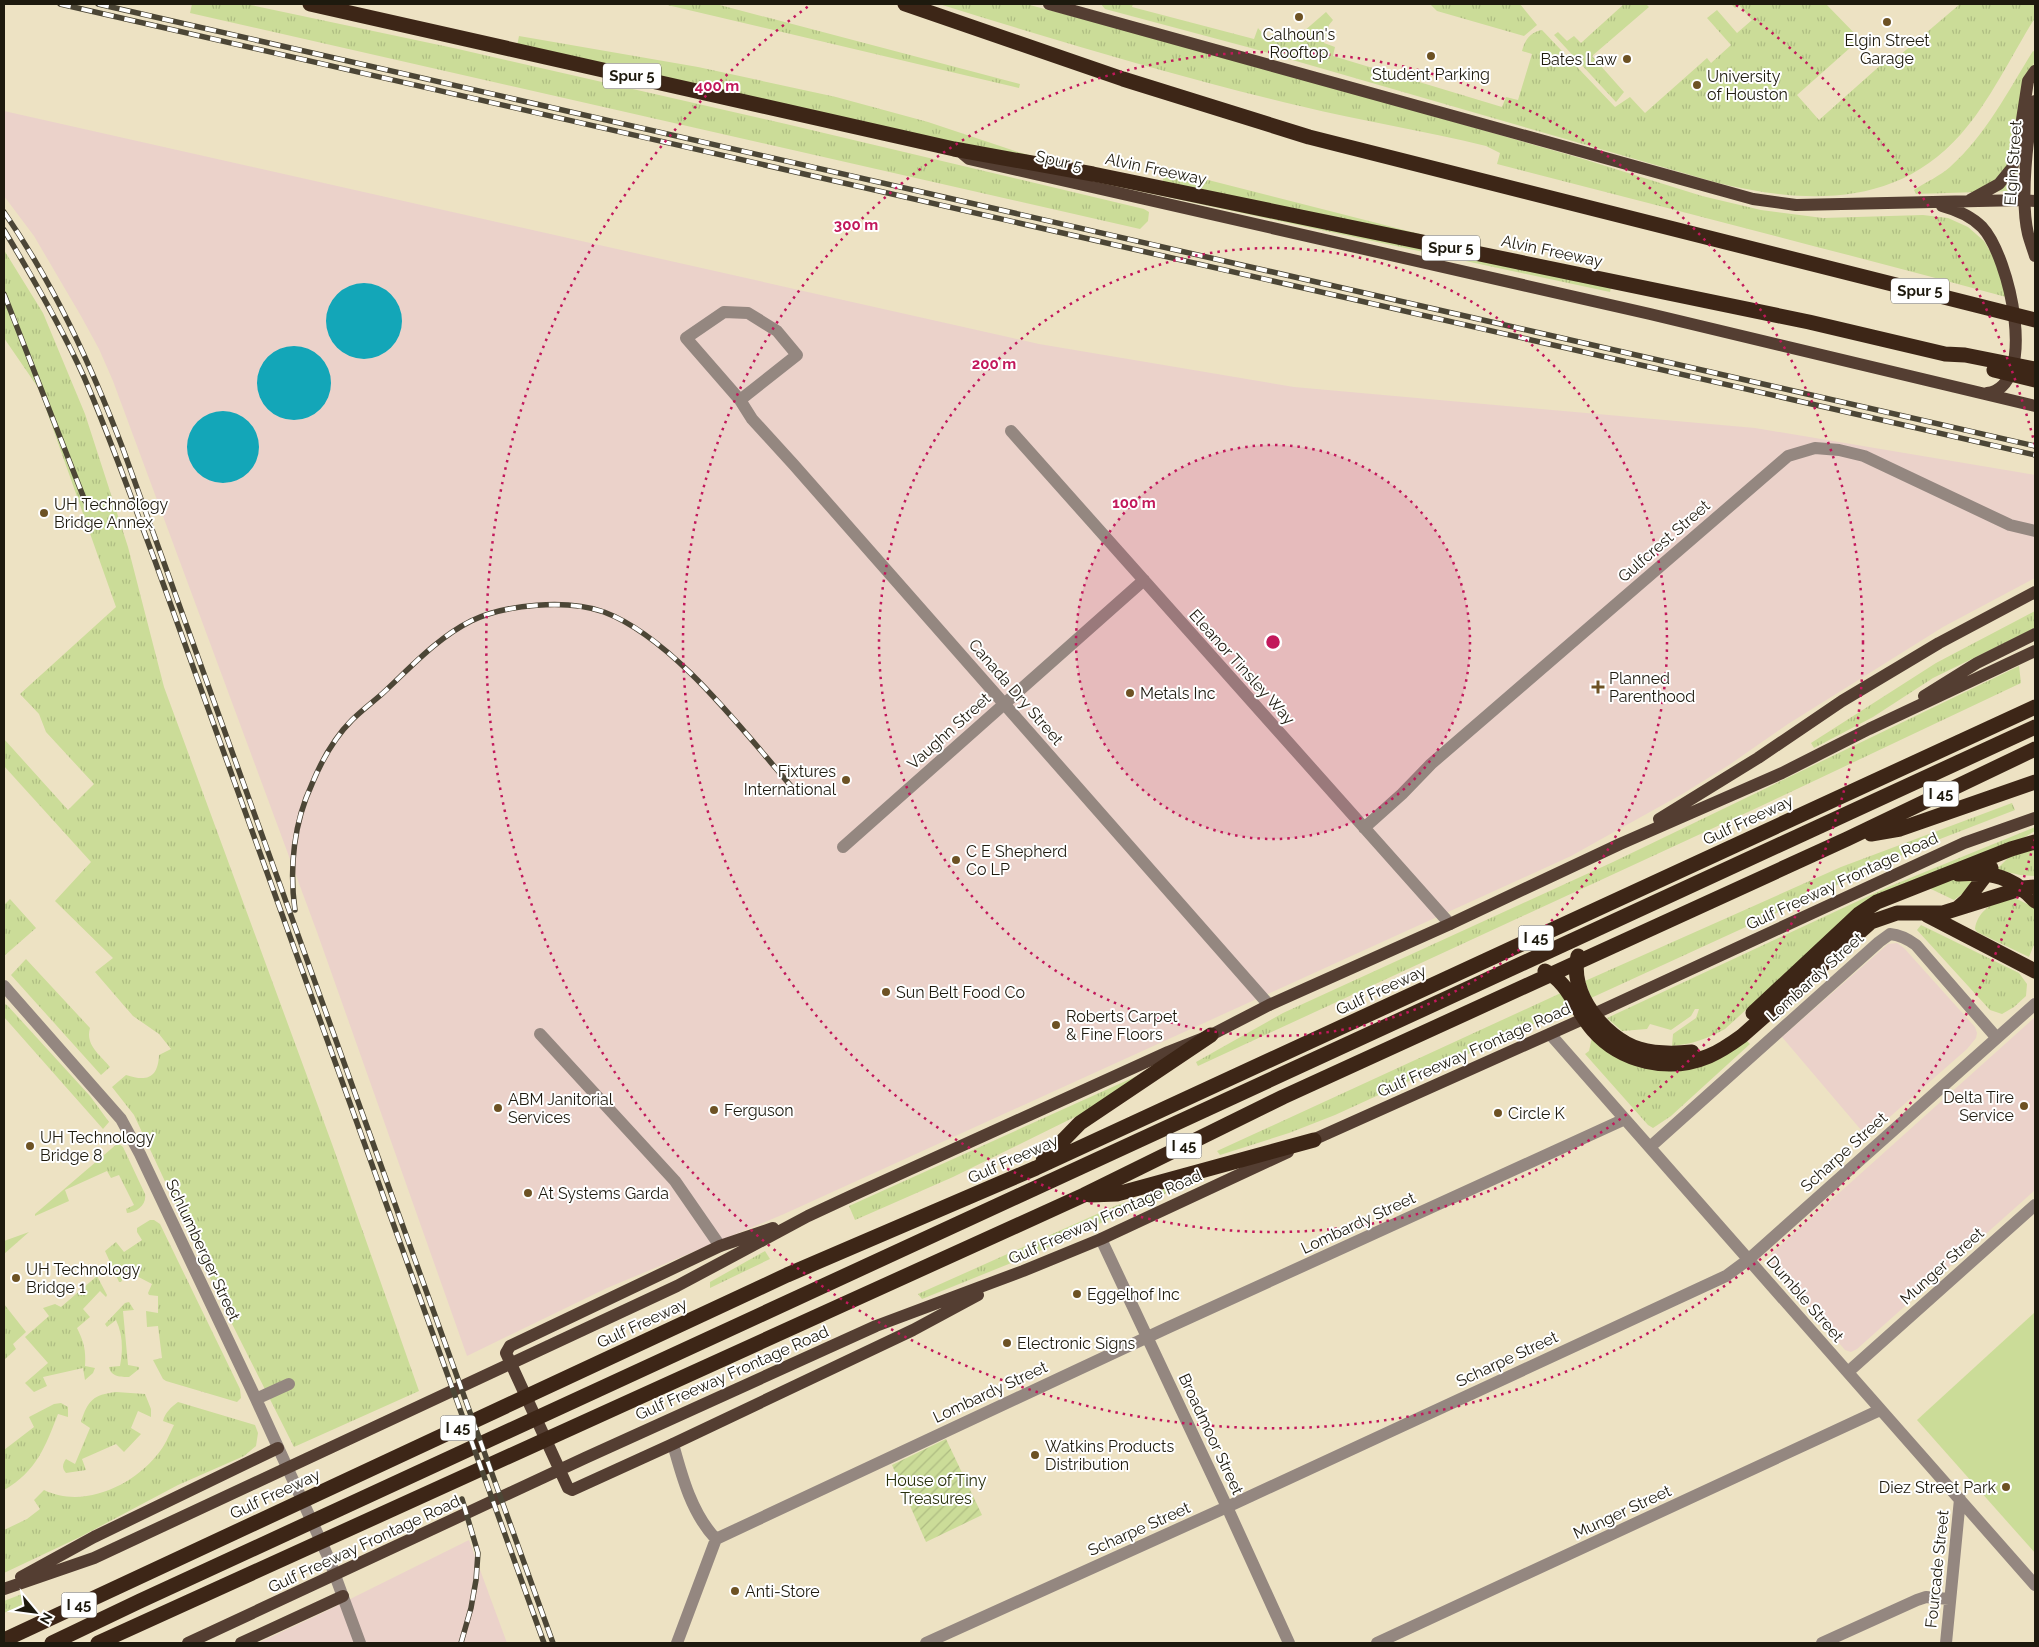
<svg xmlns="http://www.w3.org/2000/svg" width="2039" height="1647" viewBox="0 0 2039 1647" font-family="Raleway,sans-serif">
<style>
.industrial{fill:#ebd2ca}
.grass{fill:url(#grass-tufts)}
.garden{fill:url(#garden-furrows)}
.pitch{fill:#cbdc98}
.water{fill:#13a6b8}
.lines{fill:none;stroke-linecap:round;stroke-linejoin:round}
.minor{stroke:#948780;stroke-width:12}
.major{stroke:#543e32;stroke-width:12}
.highway{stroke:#3d2617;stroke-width:15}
.rail-casing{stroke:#4c4636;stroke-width:5.5}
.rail{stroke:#fff;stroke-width:4;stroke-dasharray:11;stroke-linecap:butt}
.ring{fill:none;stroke:#c2185b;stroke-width:2.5;stroke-dasharray:2.5 5}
.poi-dot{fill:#6d5224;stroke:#fff;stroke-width:2}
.labels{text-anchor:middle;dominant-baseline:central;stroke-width:4;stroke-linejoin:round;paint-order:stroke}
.shield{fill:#fff;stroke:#625f56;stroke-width:1}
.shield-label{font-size:15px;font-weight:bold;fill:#1e1a0e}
.poi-label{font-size:16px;fill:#1e1a0e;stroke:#fff;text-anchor:start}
.street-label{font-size:16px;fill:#1e1a0e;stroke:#fff}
.park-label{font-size:16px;fill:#28300b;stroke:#fff}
.centre{fill:#c2185b;stroke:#fff;stroke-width:2.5}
.ring-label{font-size:15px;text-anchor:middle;font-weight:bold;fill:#c2185b;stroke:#fff;stroke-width:4;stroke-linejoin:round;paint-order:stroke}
</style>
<defs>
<pattern id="grass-tufts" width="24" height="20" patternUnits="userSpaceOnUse" patternTransform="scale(1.25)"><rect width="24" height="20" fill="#cbdc98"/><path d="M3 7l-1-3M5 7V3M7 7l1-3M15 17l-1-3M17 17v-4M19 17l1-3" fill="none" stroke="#aebc82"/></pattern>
<pattern id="garden-furrows" width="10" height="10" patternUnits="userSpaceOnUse" patternTransform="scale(1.25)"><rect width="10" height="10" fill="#cbdc98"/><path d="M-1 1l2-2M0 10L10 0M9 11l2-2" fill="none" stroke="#aebc82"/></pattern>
</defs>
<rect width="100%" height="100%" fill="#ede2c3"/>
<!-- industrial -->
<path class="industrial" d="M4 111 1039 344 1294 387 1755 428 2035 475V578L1943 627 1788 724 1729 765 1684 793 1571 856 784 1214 607 1288 467 1356 317 932 113 381 99 349 81 316 34 236 4 196Z
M1897 943 1904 948 1975 1027 1977 1033 1976 1038 1967 1049 1867 1137 1782 1037 1888 944Z
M2035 1017V1190L1857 1349 1851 1352 1845 1350 1772 1265 1769 1259 1771 1254Z
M469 1540 507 1643H258L320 1614Z"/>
<!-- grass -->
<path class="grass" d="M192 4H246L458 49 786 124 1144 209 1149 212 1148 221 1140 229 190 13Z
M663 4H716L1020 84 1019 88Z
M939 4H1026L1246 62 1580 158 1702 196 1761 210 1823 218 1923 215 1948 218 1968 227 1984 241 1996 261 2006 297C1836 251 1667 208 1497 164L1500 153 1486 146C1425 131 1362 121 1300 106 1178 77 1058 41 939 4Z
M1101 4H1133L1132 7 1254 39 1258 28 1267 39 1277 30 1303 32 1326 12 1333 20 1329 25 1324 43 1335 47 1333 56 1502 107 1506 97 1518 100 1532 54 1522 51C1525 40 1530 32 1542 30L1615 107 1630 97 1645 113 1707 58 1711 63 1731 45 1707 18 1717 10 1737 33 1752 20 1739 5 1735 8 1731 4H1826L1860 39 1797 95 1819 120 1883 63 1891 67 1893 61 1960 4H2035V18C2011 56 1991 100 1961 134 1896 208 1806 204 1718 183L1251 48 1105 9Z
M1430 4H1520L1537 25 1524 36 1437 11Z
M1624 4H1646L1649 7 1592 56 1624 92 1616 102 1554 35 1558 32 1567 41 1574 36 1581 43Z
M519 36 698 67 836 97 928 122 1018 152 1161 190 1165 169 1612 283 1610 292 1107 184 517 46Z
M2033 51 2035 52C2035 66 2029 80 2026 94 2020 121 2019 150 2018 177L2012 178 2010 191 1916 194 1914 190C1926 182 1940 176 1950 167 1986 135 2008 91 2033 51Z
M4 250 43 313 85 414 128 547 164 687 332 1144 419 1391 294 1447 225 1310 134 1115 112 1087 126 1075C147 1082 158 1078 159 1055L171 1049 159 1034 133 1016 95 972 113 958 55 901 91 862 4 766V739L68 810 94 784 46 732 39 714 20 694 116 607 39 389 4 338Z
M2035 611V628L1933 678 1873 717 1814 748 1811 743 1936 663Z
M2019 666 2021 683 1761 806 1198 1066 1196 1062 1283 1013 1613 862Z
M2012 803 2015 810 1922 846 1591 998 1585 981 1841 867Z
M2035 827V831L2020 840 1843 921 1725 1029C1707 1039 1692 1044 1672 1046L1673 1034 1696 1018 1699 1009H1695L1691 1016 1671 1030 1650 1024 1647 1029 1622 1031 1607 1018 1888 887Z
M2035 845V876L2020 875 1999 870 1998 868 2008 858Z
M1973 878 1969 889 1954 900 1931 889V887L1944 881Z
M10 899 36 928 4 956V905Z
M2004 899H2017L2035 908V942L2029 957 1977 932 1975 929C1977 913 1990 904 2004 899Z
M1921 925 2019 973 2027 984 2026 996 2014 1007 2002 1014 1990 1010 1917 930Z
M26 959 90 1028C85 1045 100 1055 110 1067L101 1075 11 975Z
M1563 992 1571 1007 1335 1115 1289 1133 1220 1155 1217 1151Z
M4 1004 7 1005 90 1096 109 1122 103 1129 4 1017Z
M1592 1037 1639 1064 1747 1041 1750 1044 1671 1116 1653 1128 1648 1125 1585 1054 1589 1051Z
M1139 1075 1091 1109 953 1177 855 1220 849 1206Z
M118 1143 123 1147 145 1194C147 1205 137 1212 127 1213L126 1209 134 1205 119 1175 111 1178 107 1171 65 1190 69 1201 35 1216V1214Z
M1169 1187 1171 1191 1031 1255 922 1299 918 1294 1115 1206Z
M150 1220H154L160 1224 240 1389 241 1398 237 1402 166 1381 163 1379 153 1360 162 1358 158 1326 147 1327 146 1311 158 1313V1296L149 1295 148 1293 152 1284 127 1271 121 1282H119L105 1251 116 1242 124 1252 142 1240 137 1232V1228Z
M29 1232 4 1254V1241Z
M765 1251 770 1259 710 1288V1282Z
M97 1276 107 1295 106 1297 100 1291 83 1309 90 1317 77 1328C84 1342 86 1350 85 1366L95 1368 93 1373 85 1380 83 1368 43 1377 47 1386 34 1392 25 1383 48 1363 25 1337 49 1316 43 1308 55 1304 61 1307Z
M129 1302 134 1310 123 1311 128 1365 139 1367V1369L129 1377C121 1377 111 1377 109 1367L120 1366C123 1350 123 1335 116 1320L107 1327 105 1324 125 1303Z
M4 1304 26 1332 13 1344 16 1349 4 1360Z
M116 1392 145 1394 151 1409V1417L138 1411 131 1428 141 1434 124 1452 116 1444 82 1459 86 1470 66 1473C62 1468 62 1465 66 1459L75 1464 90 1428 81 1422C88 1400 93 1395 116 1392Z
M178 1402 255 1425 258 1433 256 1446 244 1456 178 1485 80 1537 4 1573V1530L27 1519 40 1509 34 1500 44 1490C83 1509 132 1486 157 1455 165 1446 169 1435 174 1425L163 1421C165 1413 171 1407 178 1402Z
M61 1403 68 1407V1417L58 1414C45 1447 37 1471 4 1490V1450L34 1427 29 1417 54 1404Z
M22 1594 26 1603 4 1613V1601Z"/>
<!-- garden -->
<path class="garden" d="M946 1439 982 1515 926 1542 892 1465Z"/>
<!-- pitch -->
<path class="pitch" d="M2035 1312V1553L1917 1420Z"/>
<!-- water -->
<path class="water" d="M326 321a38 38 0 1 1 76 0a38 38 0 1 1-76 0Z
M257 383a37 37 0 1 1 74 0a37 37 0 1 1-74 0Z
M187 447a36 36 0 1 1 72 0a36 36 0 1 1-72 0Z"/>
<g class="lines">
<!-- minor -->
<path class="minor" d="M724 312 748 313 777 331 797 355 740 400 686 338Z
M740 400 752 419 794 465 1269 1005
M1011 431 1450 924
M1364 828 1402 794 1431 764 1788 456 1815 448 1839 450 1864 456 2010 525 2035 531
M843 847 1144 580
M4 986 121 1119 140 1154 256 1399 329 1559 360 1643
M540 1034 675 1181 720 1246
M1550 1034 2035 1585
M1650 1147 1879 942 1890 934C1901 935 1908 939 1916 945L1996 1037
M1101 1239 1227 1507 1289 1643
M1848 1372 2035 1205
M256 1399 289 1384
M673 1444C682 1477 692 1514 716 1539
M677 1643 716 1539 1167 1328 1625 1119
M926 1643 1227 1507 1726 1276 1749 1259 2035 1004
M1377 1643 1880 1410
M1822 1643 1917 1600 1926 1597 1949 1599
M1946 1643 1960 1499"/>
<!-- major -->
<path class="major" d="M1049 4 1753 199 1796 205 2024 200 2035 201
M2035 101C2027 135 2020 200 2028 234 2030 242 2033 249 2035 256
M963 154 969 159 1650 314 2035 406
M1970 200 1999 184 2012 168 2017 152 2028 81 2035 71
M1942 206C1957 210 1971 216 1982 227 2010 257 2039 387 1987 393
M1924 696 1977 663 2035 634
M1659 819 1758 758 1842 701 1939 643 2035 592
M1306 1143 1583 1019 1964 843 2035 818
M773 1228 720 1246 510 1346 506 1353 568 1488 572 1490 673 1444 913 1330 978 1295
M21 1577 94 1537 278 1448
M4 1589 94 1558 677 1286 808 1216 851 1196 1168 1052 1211 1035 1269 1005 1450 924 1620 844 1782 773 1869 729 2035 651
M188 1643 585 1458 876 1326 1023 1271 1101 1239 1288 1152
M241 1643 343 1596"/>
<!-- highway -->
<path class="highway" d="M310 4 954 149 1093 174 1809 322 1945 354 1965 355 2035 369
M905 4 1123 79 1309 137 2035 320
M1994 370 2035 380
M1871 834 1900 829 2035 782
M1958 874C1992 872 2012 876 2035 901
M1958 908 1966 901 1991 868
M1927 915 2035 971
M1578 956C1568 992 1604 1038 1639 1049 1656 1054 1674 1054 1692 1052
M1545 971C1569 982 1576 1011 1593 1030 1621 1062 1669 1073 1709 1056 1721 1051 1731 1044 1742 1036L1871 922 1897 913H1943L2023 888 2035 887
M1753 1013 1859 914 1877 902 2011 849 2035 842
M1043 1161 1080 1123 1211 1035
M1090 1195 1117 1194 1314 1140
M4 1640 787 1275 1036 1168 2035 707
M52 1643 140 1601 2035 727
M98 1643 1084 1195 1283 1097 1847 839 2035 749"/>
<!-- rail casing -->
<g class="rail-casing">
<path id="rail" d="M60 4 2035 455
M98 4 2035 446
M4 212C55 286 91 365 123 449L553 1643
M4 230C33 278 61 326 84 377 110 437 132 500 155 561L544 1643
M4 294 85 501
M295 910C289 868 294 822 312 784 321 762 335 737 352 720 362 710 373 702 383 693 410 668 437 638 471 621 506 604 567 599 604 612 673 638 743 731 791 786
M461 1643 471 1608 476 1580 478 1553 462 1499"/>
</g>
<!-- rail -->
<use href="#rail" class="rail"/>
</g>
<!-- distance rings -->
<circle cx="1273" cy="642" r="197" fill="#c2185b" fill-opacity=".12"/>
<g class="ring">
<circle cx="1273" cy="642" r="197"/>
<circle cx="1273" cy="642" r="394"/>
<circle cx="1273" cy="642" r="590"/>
<path d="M2035 839A787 787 0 1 1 810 5M1736 5A787 787 0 0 1 2035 445"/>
</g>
<!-- markers -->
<g class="poi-dot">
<circle cx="1299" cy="17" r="5"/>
<circle cx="1887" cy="22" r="5"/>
<circle cx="1431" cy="56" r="5"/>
<circle cx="1627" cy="59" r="5"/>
<circle cx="1697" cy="85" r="5"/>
<circle cx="44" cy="513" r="5"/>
<path d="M1595.5 679.5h5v5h5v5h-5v5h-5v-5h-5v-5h5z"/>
<circle cx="1130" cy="693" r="5"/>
<circle cx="846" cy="780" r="5"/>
<circle cx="956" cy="860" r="5"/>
<circle cx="886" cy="992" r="5"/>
<circle cx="1056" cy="1025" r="5"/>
<circle cx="2024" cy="1106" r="5"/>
<circle cx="498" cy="1108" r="5"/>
<circle cx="714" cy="1110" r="5"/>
<circle cx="1498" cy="1113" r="5"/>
<circle cx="30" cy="1146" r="5"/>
<circle cx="528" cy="1193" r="5"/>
<circle cx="16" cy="1278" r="5"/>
<circle cx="1077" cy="1294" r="5"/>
<circle cx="1007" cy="1343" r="5"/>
<circle cx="1035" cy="1455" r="5"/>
<circle cx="2006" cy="1487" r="5"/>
<circle cx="735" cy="1591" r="5"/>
</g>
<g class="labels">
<!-- shield labels -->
<g class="shield">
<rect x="603" y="63.5" width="58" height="25" rx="4"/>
<rect x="1422" y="235.5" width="58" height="25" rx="4"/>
<rect x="1891" y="278.5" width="58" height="25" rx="4"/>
<rect x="1923.5" y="781.5" width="35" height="25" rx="4"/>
<rect x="1518.5" y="925.5" width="35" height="25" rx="4"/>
<rect x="1166.5" y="1133.5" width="35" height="25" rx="4"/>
<rect x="440.5" y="1415.5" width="35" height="25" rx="4"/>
<rect x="61.5" y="1592.5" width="35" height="25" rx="4"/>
</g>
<g class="shield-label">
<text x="632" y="76">Spur 5</text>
<text x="1451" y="248">Spur 5</text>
<text x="1920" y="291">Spur 5</text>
<text x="1941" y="794">I 45</text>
<text x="1536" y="938">I 45</text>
<text x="1184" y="1146">I 45</text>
<text x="458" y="1428">I 45</text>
<text x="79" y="1605">I 45</text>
</g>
<!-- poi labels -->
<g class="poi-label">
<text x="1299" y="34" text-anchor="middle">Calhoun's<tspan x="1299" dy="18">Rooftop</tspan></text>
<text x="1887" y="40" text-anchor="middle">Elgin Street<tspan x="1887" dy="18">Garage</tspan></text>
<text x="1617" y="59" text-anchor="end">Bates Law</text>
<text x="1431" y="74" text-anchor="middle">Student Parking</text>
<text x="1707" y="76">University<tspan x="1707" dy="18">of Houston</tspan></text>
<text x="54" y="504">UH Technology<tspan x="54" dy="18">Bridge Annex</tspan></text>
<text x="1609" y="678">Planned<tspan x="1609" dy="18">Parenthood</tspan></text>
<text x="1140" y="693">Metals Inc</text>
<text x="836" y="771" text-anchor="end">Fixtures<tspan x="836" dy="18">International</tspan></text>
<text x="966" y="851">C E Shepherd<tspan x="966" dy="18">Co LP</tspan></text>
<text x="896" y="992">Sun Belt Food Co</text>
<text x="1066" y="1016">Roberts Carpet<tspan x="1066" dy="18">&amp; Fine Floors</tspan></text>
<text x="2014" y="1097" text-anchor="end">Delta Tire<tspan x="2014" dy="18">Service</tspan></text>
<text x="508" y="1099">ABM Janitorial<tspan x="508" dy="18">Services</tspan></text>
<text x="724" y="1110">Ferguson</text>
<text x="1508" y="1113">Circle K</text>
<text x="40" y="1137">UH Technology<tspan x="40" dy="18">Bridge 8</tspan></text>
<text x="538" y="1193">At Systems Garda</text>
<text x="26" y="1269">UH Technology<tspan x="26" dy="18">Bridge 1</tspan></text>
<text x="1087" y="1294">Eggelhof Inc</text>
<text x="1017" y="1343">Electronic Signs</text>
<text x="1045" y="1446">Watkins Products<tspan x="1045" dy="18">Distribution</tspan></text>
<text x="1996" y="1487" text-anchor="end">Diez Street Park</text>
<text x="745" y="1591">Anti-Store</text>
</g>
<!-- street labels -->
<g class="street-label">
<text transform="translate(1059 161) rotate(13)">Spur 5</text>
<text transform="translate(2013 163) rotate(-86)">Elgin Street</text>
<text transform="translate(1156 169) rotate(12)">Alvin Freeway</text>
<text transform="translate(1552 251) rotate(12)">Alvin Freeway</text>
<text transform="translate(1664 541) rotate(-41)">Gulfcrest Street</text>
<text transform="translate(1242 667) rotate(48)">Eleanor Tinsley Way</text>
<text transform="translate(1016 692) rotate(49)">Canada Dry Street</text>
<text transform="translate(949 731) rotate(-42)">Vaughn Street</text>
<text transform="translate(1748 820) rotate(-25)">Gulf Freeway</text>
<text transform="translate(1842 881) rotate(-25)">Gulf Freeway Frontage Road</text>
<text transform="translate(1815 977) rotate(-42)">Lombardy Street</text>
<text transform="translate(1381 990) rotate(-25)">Gulf Freeway</text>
<text transform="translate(1474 1050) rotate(-24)">Gulf Freeway Frontage Road</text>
<text transform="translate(1844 1152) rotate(-42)">Scharpe Street</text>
<text transform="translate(1013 1159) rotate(-24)">Gulf Freeway</text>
<text transform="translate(1105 1217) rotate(-24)">Gulf Freeway Frontage Road</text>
<text transform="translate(1358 1223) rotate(-25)">Lombardy Street</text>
<text transform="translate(203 1250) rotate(65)">Schlumberger Street</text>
<text transform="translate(1942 1266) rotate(-42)">Munger Street</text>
<text transform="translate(1805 1299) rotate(49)">Dumble Street</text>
<text transform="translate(642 1323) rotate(-25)">Gulf Freeway</text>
<text transform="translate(1507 1359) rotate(-25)">Scharpe Street</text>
<text transform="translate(732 1373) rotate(-24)">Gulf Freeway Frontage Road</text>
<text transform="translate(990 1392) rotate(-25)">Lombardy Street</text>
<text transform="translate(1211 1434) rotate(65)">Broadmoor Street</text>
<text transform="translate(275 1494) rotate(-25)">Gulf Freeway</text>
<text transform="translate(1622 1512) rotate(-25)">Munger Street</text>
<text transform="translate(1139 1529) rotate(-24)">Scharpe Street</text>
<text transform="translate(364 1544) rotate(-25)">Gulf Freeway Frontage Road</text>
<text transform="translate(1937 1569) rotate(-84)">Fourcade Street</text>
</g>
<!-- park labels -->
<g class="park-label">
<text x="936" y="1480">House of Tiny<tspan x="936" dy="18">Treasures</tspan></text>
</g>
</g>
<circle cx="1273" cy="642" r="8" class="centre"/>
<g class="ring-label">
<text x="717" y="91">400 m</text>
<text x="856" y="230">300 m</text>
<text x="994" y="369">200 m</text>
<text x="1134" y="508">100 m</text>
</g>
<!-- border -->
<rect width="2039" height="1647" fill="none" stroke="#1e1a0e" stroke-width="10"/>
<!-- north arrow -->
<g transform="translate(35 1612) rotate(119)" stroke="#ffffff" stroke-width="4" paint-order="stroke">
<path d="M0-4L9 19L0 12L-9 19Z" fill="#1e1a0e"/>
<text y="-8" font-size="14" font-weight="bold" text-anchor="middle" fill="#1e1a0e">N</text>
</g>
</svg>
